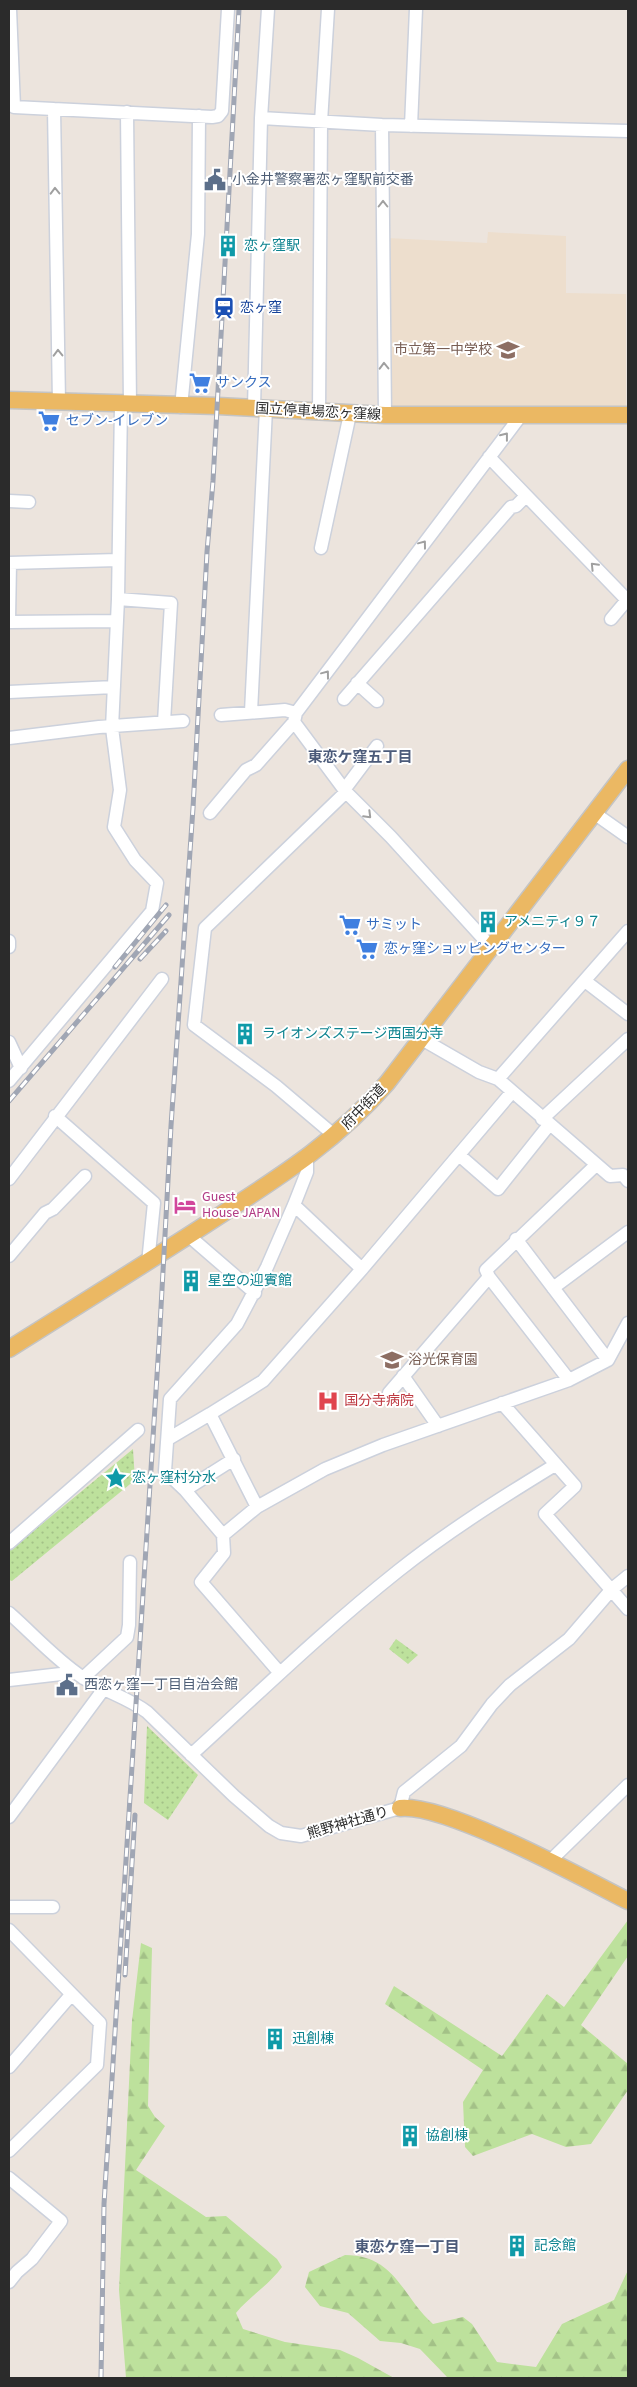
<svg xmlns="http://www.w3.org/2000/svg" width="637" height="2387" viewBox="0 0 637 2387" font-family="'Source Sans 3','Noto Sans JP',sans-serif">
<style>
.education{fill:#eddecd}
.grass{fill:url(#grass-dots)}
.forest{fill:url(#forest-firs)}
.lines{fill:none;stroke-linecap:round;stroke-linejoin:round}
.minor-casing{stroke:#ccd1dc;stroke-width:15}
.major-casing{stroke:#c4c4c4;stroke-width:19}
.minor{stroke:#fff;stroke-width:12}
.major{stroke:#ebb863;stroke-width:16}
.rail-casing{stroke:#a0a6b4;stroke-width:5}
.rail{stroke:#fff;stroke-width:3;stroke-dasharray:9;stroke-linecap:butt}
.oneway{stroke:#a0a0a0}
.labels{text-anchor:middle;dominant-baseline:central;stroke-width:4;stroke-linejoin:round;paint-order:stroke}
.service-label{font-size:14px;fill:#4e5e75;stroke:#fff;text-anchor:start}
.culture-label{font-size:14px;fill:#0d838f;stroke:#fff;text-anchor:start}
.transit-label{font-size:14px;fill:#164399;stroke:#fff;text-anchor:start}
.education-label{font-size:14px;fill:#785e54;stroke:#fff;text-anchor:end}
.shop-label{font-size:14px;fill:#366cbe;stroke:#fff;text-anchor:start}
.street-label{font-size:14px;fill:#2b2b2b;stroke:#fff}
.hotel-label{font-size:14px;fill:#b23c85;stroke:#fff;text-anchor:start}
.health-label{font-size:14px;fill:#be3a42;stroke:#fff;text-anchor:start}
.neighbourhood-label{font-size:15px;font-weight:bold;fill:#4c5b7a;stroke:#fff}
</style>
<defs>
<pattern id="grass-dots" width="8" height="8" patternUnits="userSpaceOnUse" patternTransform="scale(1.25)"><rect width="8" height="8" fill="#bde19c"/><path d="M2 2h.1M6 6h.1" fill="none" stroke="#a3c187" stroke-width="1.8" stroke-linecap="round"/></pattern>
<pattern id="forest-firs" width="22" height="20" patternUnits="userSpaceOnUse" patternTransform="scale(1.25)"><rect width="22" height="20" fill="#bde19c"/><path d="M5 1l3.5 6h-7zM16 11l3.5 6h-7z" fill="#a3c187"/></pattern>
</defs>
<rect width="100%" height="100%" fill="#ece4dd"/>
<!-- education -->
<path class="education" d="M488 232 566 236V293L626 294V406L391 408 387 238 487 243Z"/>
<!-- grass -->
<path class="grass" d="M133 1449 135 1480 12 1581 9 1580V1551Z
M396 1639 418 1655 408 1664 389 1649Z
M147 1726 198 1775 168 1820 144 1803Z"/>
<!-- forest -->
<path class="forest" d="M628 1920V1956L581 2025 628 2064V2090L591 2144 566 2147 532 2134 473 2156 465 2147 463 2102 483 2070 385 2004 394 1986 502 2056 547 1994 564 2007Z
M141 1943 152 1948 148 2106 155 2117 165 2126 136 2170 206 2217 226 2216 277 2259 282 2267C269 2285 250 2296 236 2313L243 2329 285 2342 340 2350 358 2358 394 2378H126L119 2290 132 2021Z
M345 2255C396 2255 402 2297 433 2324L463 2317 472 2324 497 2362 536 2367 562 2324 614 2300 628 2270V2378H448L420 2349 401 2343 380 2341 348 2313 320 2306 305 2287 309 2272Z"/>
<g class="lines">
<!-- minor casing -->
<g class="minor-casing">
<path id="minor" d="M10 9 14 107 212 117 218 116 222 111 228 9
M54 109 59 402
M127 112 130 405
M261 118 382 125 628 131
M382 125 385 415
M411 126 416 9
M181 407 198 234 199 116
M254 408 261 118 268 9
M319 412 321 122 328 9
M489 457 628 601
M9 501 29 502
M321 548 350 414
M9 563 118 560
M118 599 171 603 164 722
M611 619 627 600
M9 620 10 563
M9 622 117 621
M357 683 377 701
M9 692 114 687
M344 699 511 507 516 506 526 496
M251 712 266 409
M221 715 285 710 296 713
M294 722 346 792 391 837 491 947
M9 738 99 727 183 721
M344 790 377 746
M210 813 246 770 256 765 294 722 296 713 522 414
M594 813 628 837
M9 941V947
M585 981 628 1014
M420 1038 479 1072 498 1079 610 1176 623 1175 628 1181
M9 1042 21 1068
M498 1079 628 931
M9 1081 152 911 157 883 135 860 114 827 120 790 112 728 118 599 121 405
M55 1116 154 1203 148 1263
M542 1119 628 1039
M335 1136 276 1086 194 1025 205 928 346 792
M459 1155 498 1189 549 1125
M9 1179 162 979
M189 1236 255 1293
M516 1239 608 1360
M9 1256 45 1213 53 1209 85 1176
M362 1269 512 1092
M553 1288 628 1232
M403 1376 438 1426
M569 1380 489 1277 486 1270 596 1165
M389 1393 489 1277
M502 1403 575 1486 545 1514 628 1609
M168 1439 210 1414
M185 1490 234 1459
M257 1507 210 1414 263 1381 362 1269 294 1205
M223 1535 257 1507 325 1469 383 1445 569 1380 608 1360 628 1323
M9 1543 138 1430
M9 1613C33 1634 55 1659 82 1677 103 1691 127 1697 147 1712L234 1796 269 1826 281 1833 301 1836 400 1808 404 1792 461 1746 492 1704 510 1685 569 1639 612 1589 628 1576
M279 1672 201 1582 224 1553 223 1535 185 1490 165 1471 170 1399 237 1324 267 1267 294 1205 307 1172V1158
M83 1678 127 1637 129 1625 130 1562
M9 1680 61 1674 71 1669
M191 1755C259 1693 325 1629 398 1571 447 1532 501 1498 555 1465
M9 1817 103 1690
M549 1862 628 1785
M9 1907H53
M9 1930 100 2023 97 2065 9 2151
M9 2067 71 1995
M9 2178 61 2221 32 2259 17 2272 9 2282"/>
</g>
<!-- major casing -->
<g class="major-casing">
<path id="major" d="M9 400 218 406 385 415H628
M9 1349C74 1308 140 1267 205 1225 274 1180 332 1146 387 1083L628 769
M400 1808C445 1803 583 1878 628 1901"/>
</g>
<!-- minor -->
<use href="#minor" class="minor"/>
<!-- major -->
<use href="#major" class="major"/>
<!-- rail casing -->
<g class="rail-casing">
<path id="rail" d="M140 959 166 931
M115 967 166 905
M9 1101 169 915
M125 1975 135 1815
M101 2378 104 2204 159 1344 171 1126 193 808 207 552 213 481 239 9"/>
</g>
<!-- rail -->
<use href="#rail" class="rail"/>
</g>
<!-- one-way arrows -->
<defs><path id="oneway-chevron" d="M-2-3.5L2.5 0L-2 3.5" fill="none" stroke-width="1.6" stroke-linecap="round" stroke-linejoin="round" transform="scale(1.25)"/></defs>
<g class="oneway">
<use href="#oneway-chevron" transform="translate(55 191) rotate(-91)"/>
<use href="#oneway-chevron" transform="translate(383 204) rotate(-90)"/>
<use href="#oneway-chevron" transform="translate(58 353) rotate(-91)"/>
<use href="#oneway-chevron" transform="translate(384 366) rotate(-91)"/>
<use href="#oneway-chevron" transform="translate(505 436) rotate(-52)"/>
<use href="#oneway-chevron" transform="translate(423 544) rotate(-53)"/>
<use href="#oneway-chevron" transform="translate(594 566) rotate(-134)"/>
<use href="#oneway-chevron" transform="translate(326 674) rotate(-53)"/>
<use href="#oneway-chevron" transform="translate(368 815) rotate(45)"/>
</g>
<!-- icons -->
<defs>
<g id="civic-bare" transform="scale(1.725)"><path d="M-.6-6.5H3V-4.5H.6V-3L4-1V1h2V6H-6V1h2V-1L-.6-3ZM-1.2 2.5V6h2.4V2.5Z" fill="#5c6f8a" stroke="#fff" stroke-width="2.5" paint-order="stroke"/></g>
<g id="building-bare" transform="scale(1.725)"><path d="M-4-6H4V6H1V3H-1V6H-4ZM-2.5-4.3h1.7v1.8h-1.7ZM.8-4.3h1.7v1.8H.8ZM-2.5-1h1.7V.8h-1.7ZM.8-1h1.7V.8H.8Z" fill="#0f9aa8" stroke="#fff" stroke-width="2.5" paint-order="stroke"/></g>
<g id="station-bare" transform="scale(1.725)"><path d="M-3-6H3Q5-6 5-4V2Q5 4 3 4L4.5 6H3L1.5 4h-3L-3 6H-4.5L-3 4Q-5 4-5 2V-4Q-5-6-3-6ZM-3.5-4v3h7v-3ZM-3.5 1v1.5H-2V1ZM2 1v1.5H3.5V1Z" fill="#1a4fb4" stroke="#fff" stroke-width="2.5" paint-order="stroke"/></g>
<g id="school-bare" transform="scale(1.725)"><path d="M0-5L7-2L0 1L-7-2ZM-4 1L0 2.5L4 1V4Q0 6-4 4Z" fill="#8d6e63" stroke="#fff" stroke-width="2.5" paint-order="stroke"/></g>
<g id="supermarket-bare" transform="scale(1.725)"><path d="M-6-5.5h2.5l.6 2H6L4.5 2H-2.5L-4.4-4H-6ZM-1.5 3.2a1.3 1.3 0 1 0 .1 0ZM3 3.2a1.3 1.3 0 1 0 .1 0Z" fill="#3f7fe0" stroke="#fff" stroke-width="2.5" paint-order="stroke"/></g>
<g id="hotel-bare" transform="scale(1.725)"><path d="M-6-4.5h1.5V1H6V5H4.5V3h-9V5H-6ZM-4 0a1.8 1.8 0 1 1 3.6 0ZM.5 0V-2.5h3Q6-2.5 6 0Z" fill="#d1479c" stroke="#fff" stroke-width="2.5" paint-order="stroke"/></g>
<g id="hospital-bare" transform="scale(1.725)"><path d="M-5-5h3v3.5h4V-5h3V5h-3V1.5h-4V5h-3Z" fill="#e0444e" stroke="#fff" stroke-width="2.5" paint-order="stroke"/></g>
<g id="sight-bare" transform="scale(1.725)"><path d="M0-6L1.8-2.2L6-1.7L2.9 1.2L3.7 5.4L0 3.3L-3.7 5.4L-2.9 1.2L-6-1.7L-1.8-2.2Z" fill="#0f9aa8" stroke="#fff" stroke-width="2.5" paint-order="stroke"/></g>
</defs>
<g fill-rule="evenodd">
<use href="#civic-bare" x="215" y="180"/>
<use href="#building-bare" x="228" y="246"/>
<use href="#station-bare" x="224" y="308"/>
<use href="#school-bare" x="508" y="350"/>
<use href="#supermarket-bare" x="200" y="383"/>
<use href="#supermarket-bare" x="49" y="421"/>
<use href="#building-bare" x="488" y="922"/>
<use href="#supermarket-bare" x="350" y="925"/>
<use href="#supermarket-bare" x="367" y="949"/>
<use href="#building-bare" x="245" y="1034"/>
<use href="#hotel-bare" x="185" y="1205"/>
<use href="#building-bare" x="191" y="1281"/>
<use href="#school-bare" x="392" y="1360"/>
<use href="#hospital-bare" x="328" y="1401"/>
<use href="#sight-bare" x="116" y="1478"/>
<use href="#civic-bare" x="67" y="1685"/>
<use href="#building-bare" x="275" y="2039"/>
<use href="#building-bare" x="410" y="2136"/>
<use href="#building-bare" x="517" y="2246"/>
</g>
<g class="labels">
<!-- service labels -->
<g class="service-label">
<text x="232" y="180">小金井警察署恋ヶ窪駅前交番</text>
<text x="84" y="1685">西恋ヶ窪一丁目自治会館</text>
</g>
<!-- culture labels -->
<g class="culture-label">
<text x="244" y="246">恋ヶ窪駅</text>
<text x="504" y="922">アメニティ９７</text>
<text x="262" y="1034">ライオンズステージ西国分寺</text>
<text x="208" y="1281">星空の迎賓館</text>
<text x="132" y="1478">恋ヶ窪村分水</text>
<text x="292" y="2039">迅創棟</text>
<text x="426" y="2136">協創棟</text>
<text x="534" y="2246">記念館</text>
</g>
<!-- transit labels -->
<g class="transit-label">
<text x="240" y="308">恋ヶ窪</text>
</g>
<!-- education labels -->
<g class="education-label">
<text x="492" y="350">市立第一中学校</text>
<text x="408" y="1360" text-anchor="start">浴光保育園</text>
</g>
<!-- shop labels -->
<g class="shop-label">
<text x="216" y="383">サンクス</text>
<text x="66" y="421">セブン-イレブン</text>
<text x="366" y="925">サミット</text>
<text x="384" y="949">恋ヶ窪ショッピングセンター</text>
</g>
<!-- street labels -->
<g class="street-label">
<text transform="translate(318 412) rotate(3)">国立停車場恋ヶ窪線</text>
<text transform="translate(364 1107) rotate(-46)">府中街道</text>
<text transform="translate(348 1823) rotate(-16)">熊野神社通り</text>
</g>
<!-- hotel labels -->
<g class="hotel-label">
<text x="202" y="1197">Guest<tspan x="202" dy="16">House JAPAN</tspan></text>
</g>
<!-- health labels -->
<g class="health-label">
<text x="344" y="1401">国分寺病院</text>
</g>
<!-- neighbourhood labels -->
<g class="neighbourhood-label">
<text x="360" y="757">東恋ケ窪五丁目</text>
<text x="407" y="2247">東恋ケ窪一丁目</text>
</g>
</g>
<!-- border -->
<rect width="637" height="2387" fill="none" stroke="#2b2b2b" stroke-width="20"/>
</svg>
